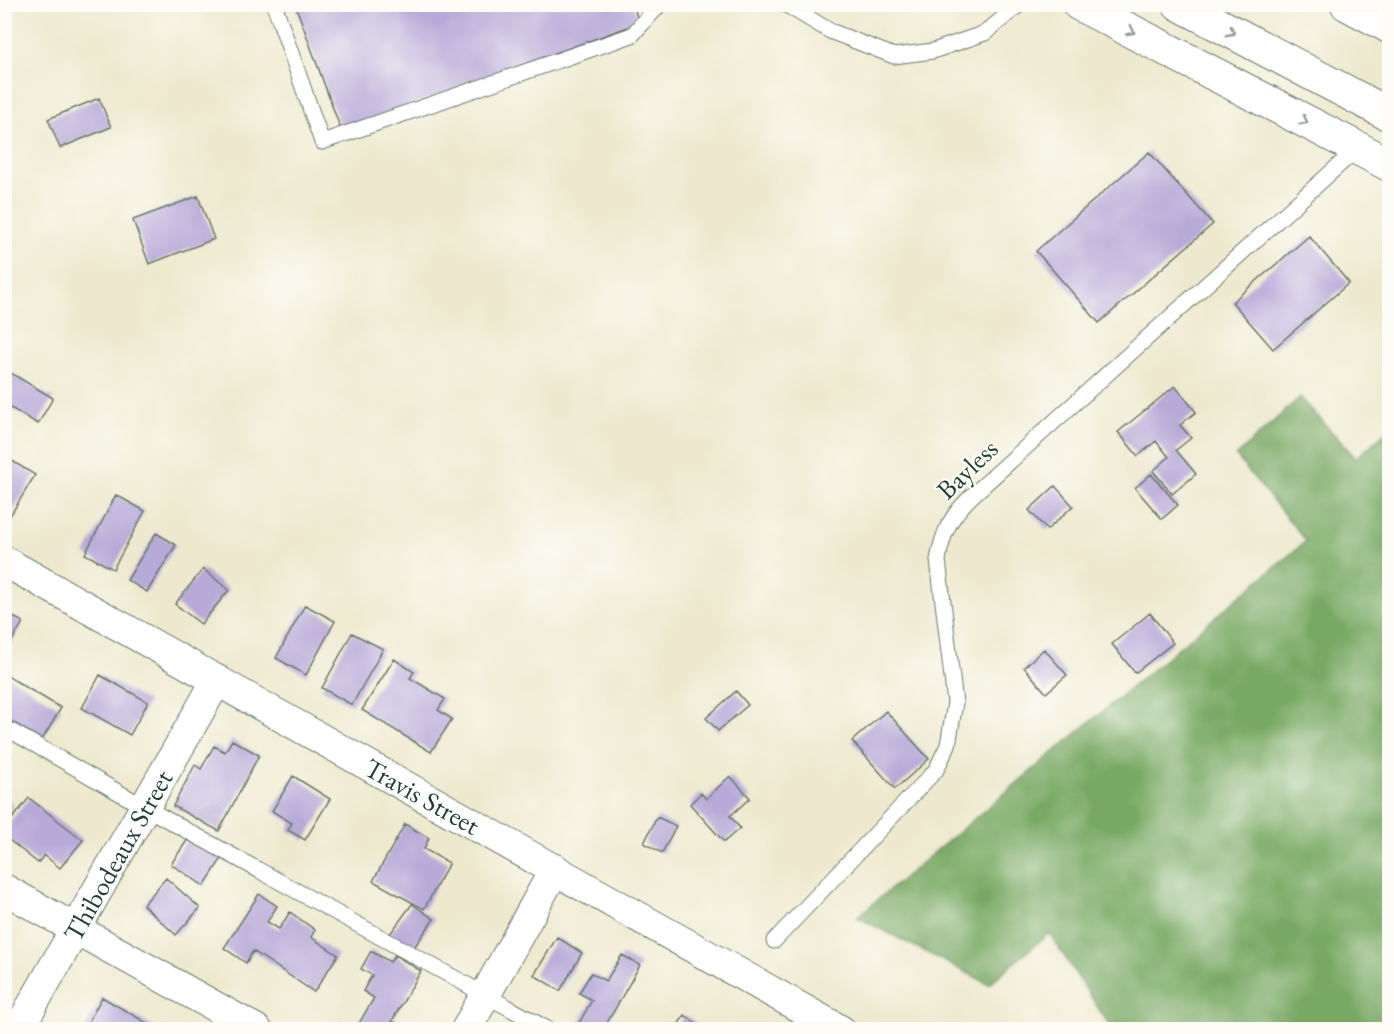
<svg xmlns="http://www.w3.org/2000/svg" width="1394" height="1034" viewBox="0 0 1394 1034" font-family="'EB Garamond',serif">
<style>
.forest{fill:#78a964;stroke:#4c734c;stroke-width:1.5}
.building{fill:#b7a9d8}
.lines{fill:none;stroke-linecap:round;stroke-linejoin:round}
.service-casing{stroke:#67796a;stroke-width:17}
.minor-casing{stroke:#67796a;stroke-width:32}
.secondary-casing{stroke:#67796a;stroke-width:35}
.motorway-casing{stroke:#67796a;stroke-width:35}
.service{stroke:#fff;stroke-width:15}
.minor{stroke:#fff;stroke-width:30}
.secondary{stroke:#fff;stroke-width:33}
.motorway{stroke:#fff;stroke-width:33}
.oneway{stroke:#8f9e9a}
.labels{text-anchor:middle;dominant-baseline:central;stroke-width:4.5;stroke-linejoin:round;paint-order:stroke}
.street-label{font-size:27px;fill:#1f3d34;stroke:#fdfcf7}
</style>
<rect width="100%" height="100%" fill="#fdfcf7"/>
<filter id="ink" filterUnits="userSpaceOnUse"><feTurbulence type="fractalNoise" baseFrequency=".0167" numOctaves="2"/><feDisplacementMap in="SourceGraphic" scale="12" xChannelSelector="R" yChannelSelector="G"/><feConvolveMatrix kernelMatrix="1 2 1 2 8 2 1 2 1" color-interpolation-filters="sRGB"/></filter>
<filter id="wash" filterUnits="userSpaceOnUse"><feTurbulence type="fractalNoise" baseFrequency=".008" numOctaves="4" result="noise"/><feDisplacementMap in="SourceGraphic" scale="24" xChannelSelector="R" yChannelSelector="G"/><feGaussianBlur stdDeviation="1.35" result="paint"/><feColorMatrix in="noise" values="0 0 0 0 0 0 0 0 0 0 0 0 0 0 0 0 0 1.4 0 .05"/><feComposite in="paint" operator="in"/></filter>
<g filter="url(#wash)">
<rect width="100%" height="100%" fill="#eee9ce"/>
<!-- forest -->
<path class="forest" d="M1300 397 1356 458 1389 429V1029H1112L1049 933 989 984 857 917 1306 541 1236 456Z"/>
<g id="blocks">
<!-- building -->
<path class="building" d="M295 4H633L639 23 341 130Z
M99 98 111 127 60 148 48 119Z
M1149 152 1213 224 1099 323 1036 251Z
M198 196 214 239 149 264 133 220Z
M1309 236 1349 283 1273 349 1232 302Z
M4 369 53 398 38 424 4 404Z
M1175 386 1196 412 1180 425 1191 438 1176 450 1196 474 1172 494 1153 471 1169 457 1156 441 1138 456 1118 432Z
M4 456 35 475 7 521 4 519Z
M1151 474 1178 505 1162 519 1135 488Z
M1055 486 1073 506 1047 530 1029 510Z
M116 495 145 511 113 569 85 554Z
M156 533 176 545 147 592 127 580Z
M203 569 229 590 201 624 175 604Z
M305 605 335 621 306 675 276 658Z
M4 612 23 622 4 655Z
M1150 613 1173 643 1135 673 1112 644Z
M352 633 383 649 352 705 322 688Z
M1044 649 1067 675 1046 693 1024 667Z
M394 659 414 672 410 678 445 699 438 710 452 719 431 752 362 710Z
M4 674 61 708 42 740 4 717Z
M100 675 148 702 130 735 82 708Z
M736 691 748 705 718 731 706 718Z
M886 711 929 759 895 789 852 741Z
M232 740 259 755 219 831 173 806 195 765 201 769 214 746 225 752Z
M4 751 12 756 4 767Z
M293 776 330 799 305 840 288 830 292 823 272 811Z
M730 776 750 798 730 816 740 828 724 842 690 804 701 793 706 799Z
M4 798 13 804 4 817Z
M29 798 83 840 60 868 44 855 38 863 4 836V829Z
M657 817 676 826 662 853 644 843Z
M405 824 429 838 424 849 449 863 424 909 373 881Z
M190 836 222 858 204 886 171 864Z
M166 878 200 908 176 935 143 905Z
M259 894 277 906 267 922 279 929 290 912 315 930 311 937 338 955 314 992 253 951 246 963 224 948Z
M412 904 434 919 413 949 390 934Z
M557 937 582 953 560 991 534 975Z
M371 951 390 962 395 955 421 971 392 1021 403 1026 401 1030H355L374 998 363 991 372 975 361 969Z
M622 955 640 965 603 1030H575L592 1000 579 993 591 973 606 981Z
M102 997 159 1030H84Z
M685 1015 705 1030H674Z"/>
</g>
</g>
<g filter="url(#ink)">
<use href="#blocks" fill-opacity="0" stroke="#67796a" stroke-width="1.5"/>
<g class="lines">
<!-- service casing -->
<g class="service-casing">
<path id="service" d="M274 4 322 142 632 35 660 4
M785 4 830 31 894 56 933 51 985 33 1020 4
M4 727 146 808 549 1030
M774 941 936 770 948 745 955 703 938 560C943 530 952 514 975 493L1358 148"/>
</g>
<!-- minor casing -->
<g class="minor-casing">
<g id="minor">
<path id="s1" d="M4 561 840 1030"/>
<path d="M4 889 257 1030"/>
<path id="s2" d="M18 1030 217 680"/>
<path d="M466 1030 555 869"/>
</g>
</g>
<!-- secondary casing -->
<g class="secondary-casing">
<path id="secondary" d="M1079 4 1390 165"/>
</g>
<!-- motorway casing -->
<g class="motorway-casing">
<path id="motorway" d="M1179 4 1390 115
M1347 4 1390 27"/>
</g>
<!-- service -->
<use href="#service" class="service"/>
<!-- minor -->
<use href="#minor" class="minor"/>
<!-- secondary -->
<use href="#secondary" class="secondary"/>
<!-- motorway -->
<use href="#motorway" class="motorway"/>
</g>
<!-- one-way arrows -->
<defs><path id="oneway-chevron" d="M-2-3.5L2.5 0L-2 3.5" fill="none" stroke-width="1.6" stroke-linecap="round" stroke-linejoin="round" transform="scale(1.5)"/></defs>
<g class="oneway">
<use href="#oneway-chevron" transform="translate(1131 31) rotate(27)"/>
<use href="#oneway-chevron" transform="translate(1231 32) rotate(28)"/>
<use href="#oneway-chevron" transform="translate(1304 121) rotate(28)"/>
</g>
</g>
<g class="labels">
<!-- street labels -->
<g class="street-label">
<text transform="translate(967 469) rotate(-44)">Bayless</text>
<text stroke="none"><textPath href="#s1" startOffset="480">Travis Street</textPath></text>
<text stroke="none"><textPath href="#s2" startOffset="201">Thibodeaux Street</textPath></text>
</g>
</g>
<!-- margin -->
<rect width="1394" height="1034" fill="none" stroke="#fdfcf7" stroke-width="24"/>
</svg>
